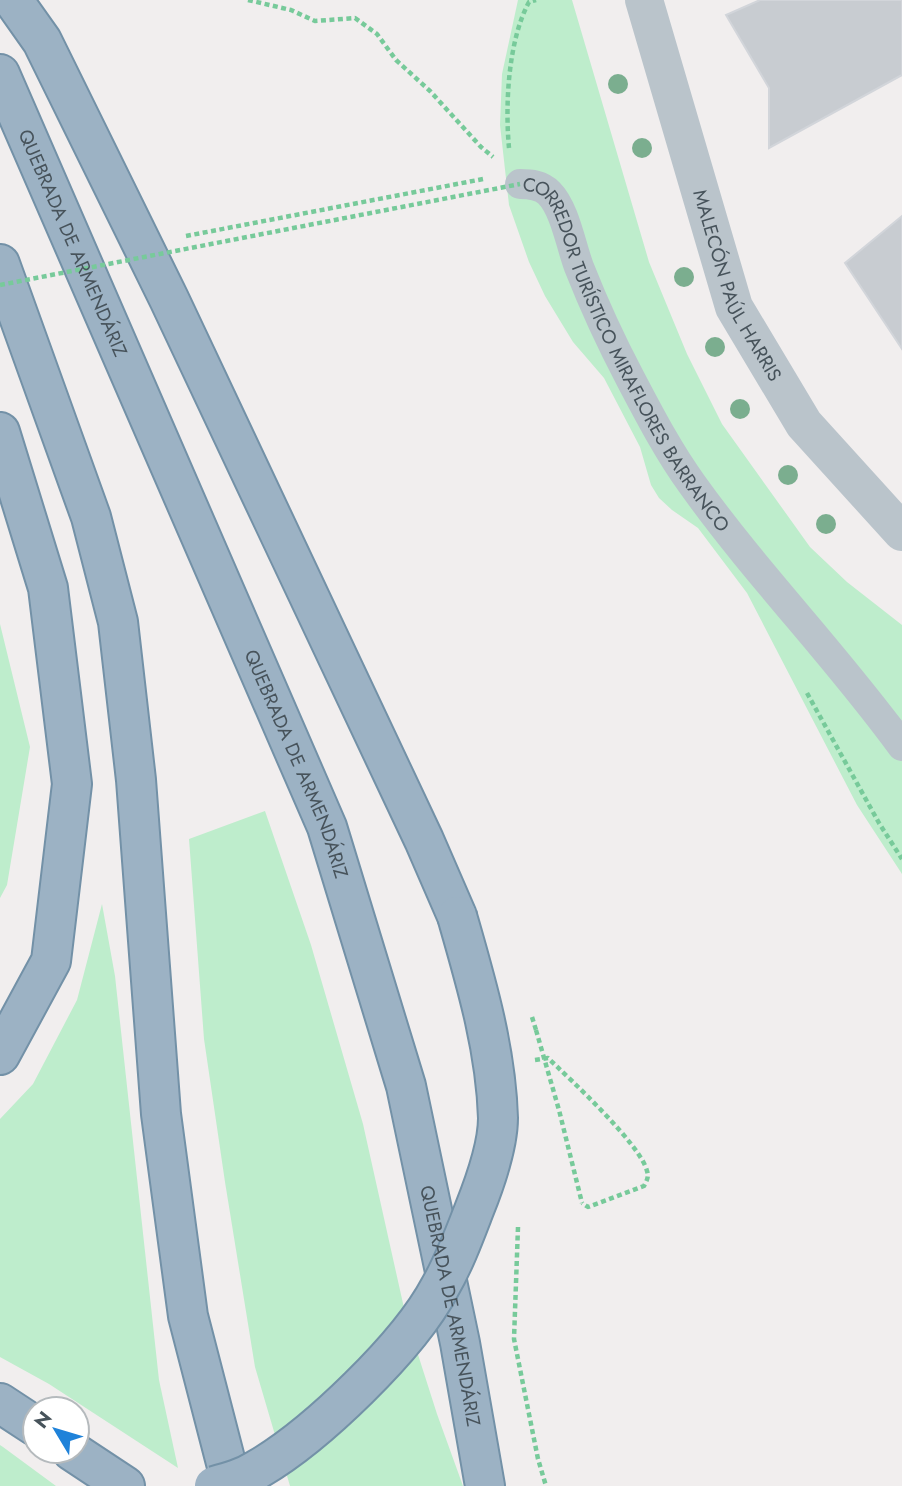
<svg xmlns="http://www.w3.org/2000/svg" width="902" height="1486" viewBox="0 0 902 1486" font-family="Jost,sans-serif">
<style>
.green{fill:#beedcc}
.building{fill:#c8ccd1;stroke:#d2d5da;stroke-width:2}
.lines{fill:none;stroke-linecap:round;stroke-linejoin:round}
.trunk-casing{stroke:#7391a7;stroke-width:42}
.path{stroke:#77ca9a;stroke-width:4.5;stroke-dasharray:5 3.5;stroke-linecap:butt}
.pedestrian{stroke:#bac4cb;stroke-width:30}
.minor{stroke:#bac4cb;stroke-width:38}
.trunk{stroke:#9cb2c4;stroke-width:38}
.trunk-bridge-casing{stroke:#7391a7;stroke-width:42;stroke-linecap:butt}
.path-bridge{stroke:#77ca9a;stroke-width:4.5;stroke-dasharray:5 3.5;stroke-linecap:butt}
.trunk-bridge{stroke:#9cb2c4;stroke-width:38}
.tree{fill:#7bae8f}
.labels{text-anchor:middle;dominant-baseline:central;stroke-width:7;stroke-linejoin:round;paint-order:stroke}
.street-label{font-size:19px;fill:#47535b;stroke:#fff}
</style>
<rect width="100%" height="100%" fill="#f1eeee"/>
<!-- green -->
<path class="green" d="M518 0H572L649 262 687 354 722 424 810 547 847 582 902 625V874L857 805 747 593 698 528 672 510 659 498 651 485 640 447 604 378 573 342 545 296 529 262 509 205 500 125 502 74Z
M0 624 30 747 7 885 0 898Z
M265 811 311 945 363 1124 406 1317 437 1414 463 1486H290L255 1367 225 1182 204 1039 189 839Z
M102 904 115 976 159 1380 178 1468 49 1384 0 1357V1119L33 1084 77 1000Z
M0 1445 3 1447 56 1486H0Z"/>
<!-- building -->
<path class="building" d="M760 0H902V75L769 148V88L726 15Z
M902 216V349L845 263Z"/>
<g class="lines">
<!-- trunk casing -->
<g class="trunk-casing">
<g id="trunk">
<path d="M13 0 42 41 169 299 424 840 457 916"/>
<path id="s3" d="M0 74 327 827 406 1086 460 1343 485 1486"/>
<path d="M0 264 91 517 118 622 136 780 161 1114 188 1316 232 1486"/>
<path d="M0 432 48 588 72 784 51 961 0 1055"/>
<path d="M0 1403 35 1426"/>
<path d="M72 1451 125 1486"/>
</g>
</g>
<!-- path -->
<path class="path" d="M248 0 291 10 315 21 355 18 377 34 396 60 430 91 481 147 493 157
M509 148C505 105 508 41 529 2L536 0
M186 236 483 179
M807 693 879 823 902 859
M532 1017 536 1030
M535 1060 548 1058C570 1079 641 1145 647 1171 649 1177 647 1180 644 1186L588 1207 582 1203
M518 1227 514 1339 538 1459 546 1486"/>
<!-- pedestrian -->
<path class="pedestrian" id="s1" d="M520 184C531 184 541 185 549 193 565 209 571 246 579 267 594 305 611 342 630 378 649 414 668 451 692 484 757 575 836 655 902 746"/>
<!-- minor -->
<path class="minor" id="s2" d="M644 0 734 307 804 424 902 532"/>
<!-- trunk -->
<use href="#trunk" class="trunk"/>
<!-- trunk-bridge casing -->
<g class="trunk-bridge-casing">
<path id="trunk-bridge" d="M214 1486C229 1482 244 1478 258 1469 315 1436 409 1346 440 1287 454 1263 464 1236 474 1210 484 1185 498 1145 498 1118 496 1049 476 982 457 916"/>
</g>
<!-- path-bridge -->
<path class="path-bridge" d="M0 285 520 184
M536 1030 559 1110 582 1203"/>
<!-- trunk-bridge -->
<use href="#trunk-bridge" class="trunk-bridge"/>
</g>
<!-- trees -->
<g class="tree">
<circle cx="618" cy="84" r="10"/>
<circle cx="642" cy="148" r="10"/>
<circle cx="684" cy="277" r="10"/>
<circle cx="715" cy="347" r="10"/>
<circle cx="740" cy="409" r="10"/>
<circle cx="788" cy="475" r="10"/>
<circle cx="826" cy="524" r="10"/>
</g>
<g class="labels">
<!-- street labels -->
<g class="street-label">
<text stroke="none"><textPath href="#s3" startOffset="184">QUEBRADA DE ARMENDÁRIZ</textPath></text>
<text stroke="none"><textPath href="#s2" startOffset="301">MALECÓN PAÚL HARRIS</textPath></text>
<text stroke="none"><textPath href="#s1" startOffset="208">CORREDOR TURÍSTICO MIRAFLORES BARRANCO</textPath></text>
<text stroke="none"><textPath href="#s3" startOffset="751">QUEBRADA DE ARMENDÁRIZ</textPath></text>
<text stroke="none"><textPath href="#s3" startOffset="1316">QUEBRADA DE ARMENDÁRIZ</textPath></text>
</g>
</g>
<!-- north arrow -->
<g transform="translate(56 1430) rotate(308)"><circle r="33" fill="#ffffff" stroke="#b5babd" stroke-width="2"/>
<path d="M0-5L12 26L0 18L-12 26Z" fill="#1f82d9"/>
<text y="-10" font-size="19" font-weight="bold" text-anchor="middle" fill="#47535b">N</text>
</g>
</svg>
